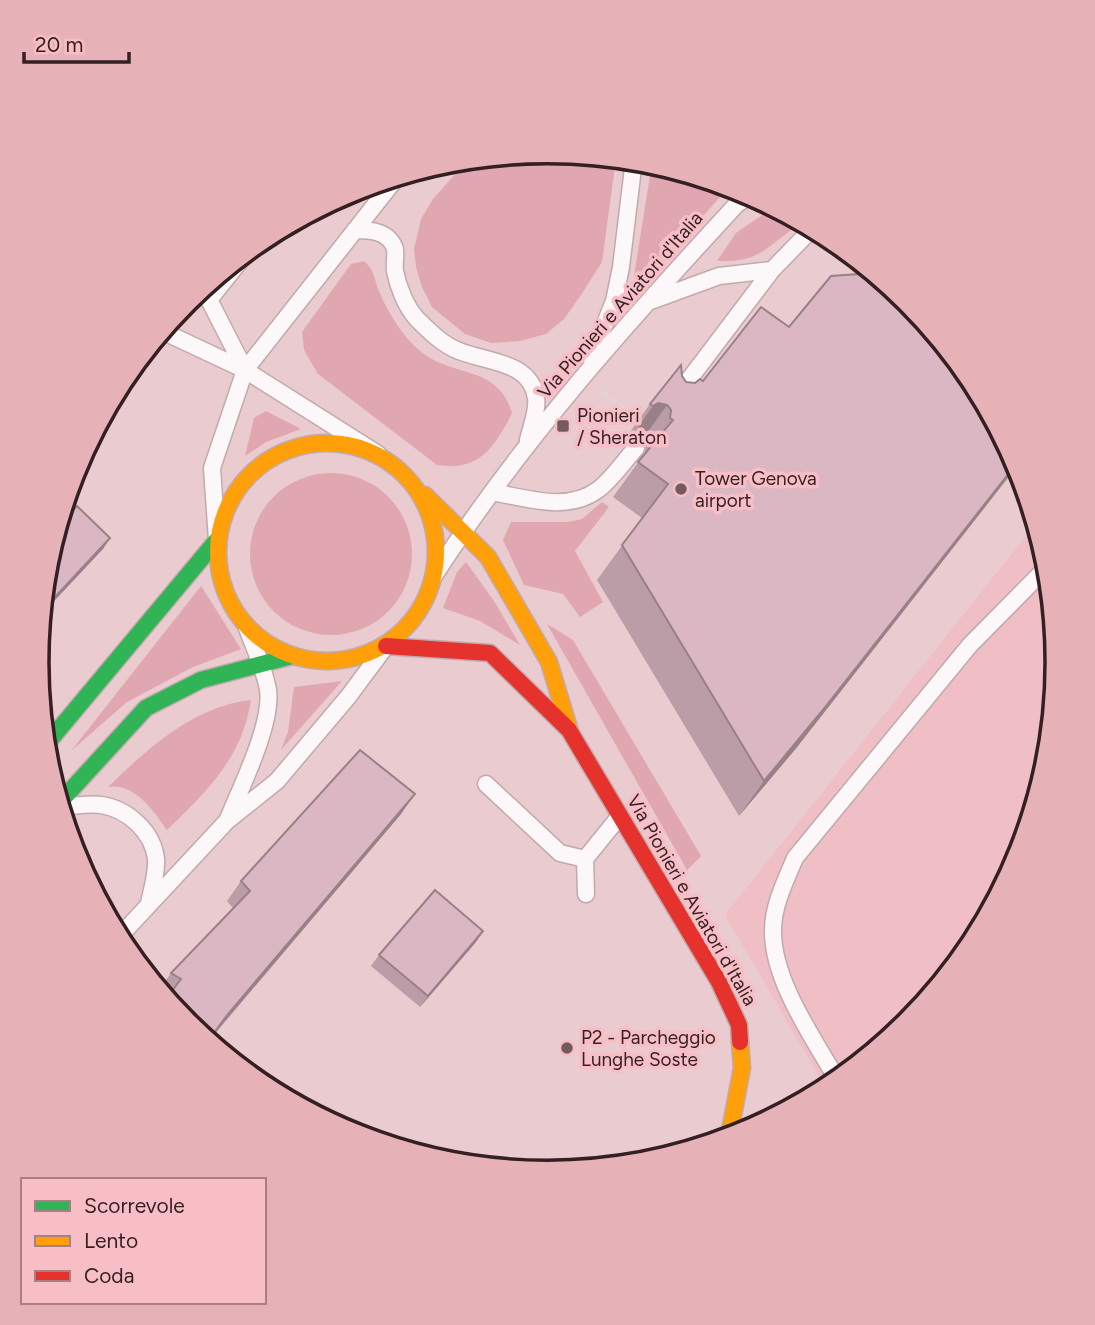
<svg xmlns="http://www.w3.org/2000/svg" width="1095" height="1325" viewBox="0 0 1095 1325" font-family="Figtree,sans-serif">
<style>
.built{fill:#f0bec5}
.green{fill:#e0a7b0}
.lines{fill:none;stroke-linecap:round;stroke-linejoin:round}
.lane-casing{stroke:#c1aaac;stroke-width:19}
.fast-casing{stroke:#c1aaac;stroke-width:19}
.slow-casing{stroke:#c1aaac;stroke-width:19}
.jam-casing{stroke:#c1aaac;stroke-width:19}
.path{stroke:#dfd5d7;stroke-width:4.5;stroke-dasharray:7 3.5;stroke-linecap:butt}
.lane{stroke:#fcf7f8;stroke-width:16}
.fast{stroke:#30b455;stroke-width:16}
.slow{stroke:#ff9f0a;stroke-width:16}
.jam{stroke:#e5322d;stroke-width:16}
.wall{fill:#bb9da8}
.shaded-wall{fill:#998088}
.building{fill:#dab7c3;stroke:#998088;stroke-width:2}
.poi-dot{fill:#745b5f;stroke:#f7bec5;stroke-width:2.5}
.labels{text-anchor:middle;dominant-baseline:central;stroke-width:7;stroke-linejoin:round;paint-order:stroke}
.street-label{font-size:19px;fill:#341f22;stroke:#f7bec5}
.poi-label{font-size:19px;fill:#341f22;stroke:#f7bec5;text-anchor:start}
.rim{fill:none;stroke:#341f22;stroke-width:3.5}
</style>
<rect width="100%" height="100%" fill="#eacbcf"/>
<!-- built -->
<path class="built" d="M1036 523 1049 563 1058 662 1048 763 1019 858 972 947 908 1024 827 1090 725 915Z"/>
<!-- green -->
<path class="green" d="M548 152 616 159 602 262 581 295 564 319 546 334 520 341 491 343 465 334 432 307 422 287 416 267 414 249 421 219 433 199 468 160Z
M652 163 729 187 649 277 634 276Z
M774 207 803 223C767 243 765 263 717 261L736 233Z
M364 261C374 270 374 277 378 289 388 313 407 345 430 358 462 376 499 369 512 413 495 447 479 472 437 465L318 374 304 350 302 332 351 264Z
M266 411 301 429 266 442 245 456 254 418Z
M250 554a81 81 0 1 1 162 0a81 81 0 1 1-162 0Z
M602 502 609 507 575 551 603 602 580 617 563 594 524 585 503 540 511 522H568L582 519Z
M466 562 494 601 520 645 480 621 443 608 457 572Z
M201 586 241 649 193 667 127 702 71 751Z
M547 624 573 640 701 856 687 870Z
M342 681 281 750 288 732 294 687Z
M251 700C242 758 208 790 167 830 154 811 134 782 108 787 147 749 194 706 251 700Z"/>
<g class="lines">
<!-- lane casing -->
<g class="lane-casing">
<path id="lane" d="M355 230C371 230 389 231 395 249 396 256 394 264 395 271 398 287 406 307 417 319 429 331 443 345 459 351 486 362 531 361 536 398 538 410 531 427 528 440
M203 288 245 370
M209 300 248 251
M648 302 719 276 772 270
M162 331 245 370 378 454
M591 358 614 301 621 267 634 160
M675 398 772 270 808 233 820 232
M492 492C527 498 568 513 599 489 613 478 624 461 636 448
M217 540 212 468 245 370 397 177
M434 576C521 441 628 322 737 204L751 195
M486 784 560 853 585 859 586 894
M63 807C75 806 89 803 101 805 128 809 153 832 156 859 157 873 152 889 149 903
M228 819C241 787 273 723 268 690 265 670 254 648 247 628
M585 859 619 817
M118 938 227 821 277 781 348 697 386 646
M838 1081C814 1039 772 980 773 930 773 905 786 880 795 858L970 645 1049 565"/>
</g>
<!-- fast casing -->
<g class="fast-casing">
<path id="fast" d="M45 746 217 540
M59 803 146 708 201 680 292 656"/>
</g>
<!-- slow casing -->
<g class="slow-casing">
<path id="slow" d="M218 552a109 109 0 1 1 218 0a109 109 0 1 1-218 0Z
M425 495 488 557 549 662 569 728
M725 1140 730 1131 742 1068 740 1042"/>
</g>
<!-- jam casing -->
<g class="jam-casing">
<path id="jam" d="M386 646 490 653 569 730 719 982 739 1025 740 1042"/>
</g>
<!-- path -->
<path class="path" d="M602 392 640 421"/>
<!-- lane -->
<use href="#lane" class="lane"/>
<!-- fast -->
<use href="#fast" class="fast"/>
<!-- slow -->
<use href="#slow" class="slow"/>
<!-- jam -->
<use href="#jam" class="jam"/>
</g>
<!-- wall -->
<path class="wall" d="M311 213 293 234 284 227Z
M682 376 798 746 739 816 597 580 642 518 613 497 645 453 646 445 642 440 633 438 628 441 625 439 650 404Z
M401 814 208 1042 186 1023 159 990 171 973 233 908 227 901 241 881Z
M476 942 420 1007 371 966 379 955Z"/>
<!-- shaded-wall -->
<path class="shaded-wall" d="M658 403 667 405 642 440 633 438 628 441 653 406Z
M1017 463 1018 465 798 746 739 816 764 781Z
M110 538 103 549 42 614V611Z
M415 794 401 814 208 1041 228 1014Z
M483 931 476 942 420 1007 428 996Z"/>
<!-- building -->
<path class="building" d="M310 213 297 229 291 223Z
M874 273 909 302 972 379 1017 463 822 711 764 781 622 545 668 484 638 462 673 420 670 418 671 410 667 405 658 403 653 406 650 404 681 365 682 376 686 382 695 383 700 379 703 381 761 307 789 327 831 276Z
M105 413 108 416 97 428Z
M77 506 110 538 42 611 47 562 58 527Z
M360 750 415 794 228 1014 208 1041 186 1023 166 999 181 979 171 973 250 891 241 881Z
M435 890 483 931 428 996 379 955Z"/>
<!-- markers -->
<g class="poi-dot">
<rect x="556" y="419" width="14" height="14" rx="3.5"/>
<circle cx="681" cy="489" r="7"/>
<circle cx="567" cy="1048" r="7"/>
</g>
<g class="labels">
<!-- street labels -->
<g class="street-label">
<text transform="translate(620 305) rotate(-49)">Via Pionieri e Aviatori d'Italia</text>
<text transform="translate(692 900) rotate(60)">Via Pionieri e Aviatori d'Italia</text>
</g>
<!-- poi labels -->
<g class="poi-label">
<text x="577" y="415">Pionieri<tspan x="577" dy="22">/ Sheraton</tspan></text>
<text x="695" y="478">Tower Genova<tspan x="695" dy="22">airport</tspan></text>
<text x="581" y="1037">P2 - Parcheggio<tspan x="581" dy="22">Lunghe Soste</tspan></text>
</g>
</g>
<!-- crop -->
<path d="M0 0H1095V1325H0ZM49 662a498 498 0 1 1 996 0a498 498 0 1 1-996 0Z" fill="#e7b1b8" fill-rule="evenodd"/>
<path class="rim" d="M49 662a498 498 0 1 1 996 0a498 498 0 1 1-996 0Z"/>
<!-- legend -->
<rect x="21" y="1178" width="245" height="126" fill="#f7bec5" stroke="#a97e84" stroke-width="2"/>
<rect x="35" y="1201" width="35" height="10" fill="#30b455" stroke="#a97e84" stroke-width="2"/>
<text x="84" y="1213" font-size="21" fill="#341f22">Scorrevole</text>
<rect x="35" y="1236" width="35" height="10" fill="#ff9f0a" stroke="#a97e84" stroke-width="2"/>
<text x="84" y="1248" font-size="21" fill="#341f22">Lento</text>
<rect x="35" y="1271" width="35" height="10" fill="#e5322d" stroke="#a97e84" stroke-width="2"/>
<text x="84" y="1283" font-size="21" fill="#341f22">Coda</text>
<!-- scale -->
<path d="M24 52v10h105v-10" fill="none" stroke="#341f22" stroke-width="3.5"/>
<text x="35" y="52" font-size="21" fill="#341f22" stroke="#f7bec5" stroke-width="5" paint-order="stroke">20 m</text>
</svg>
